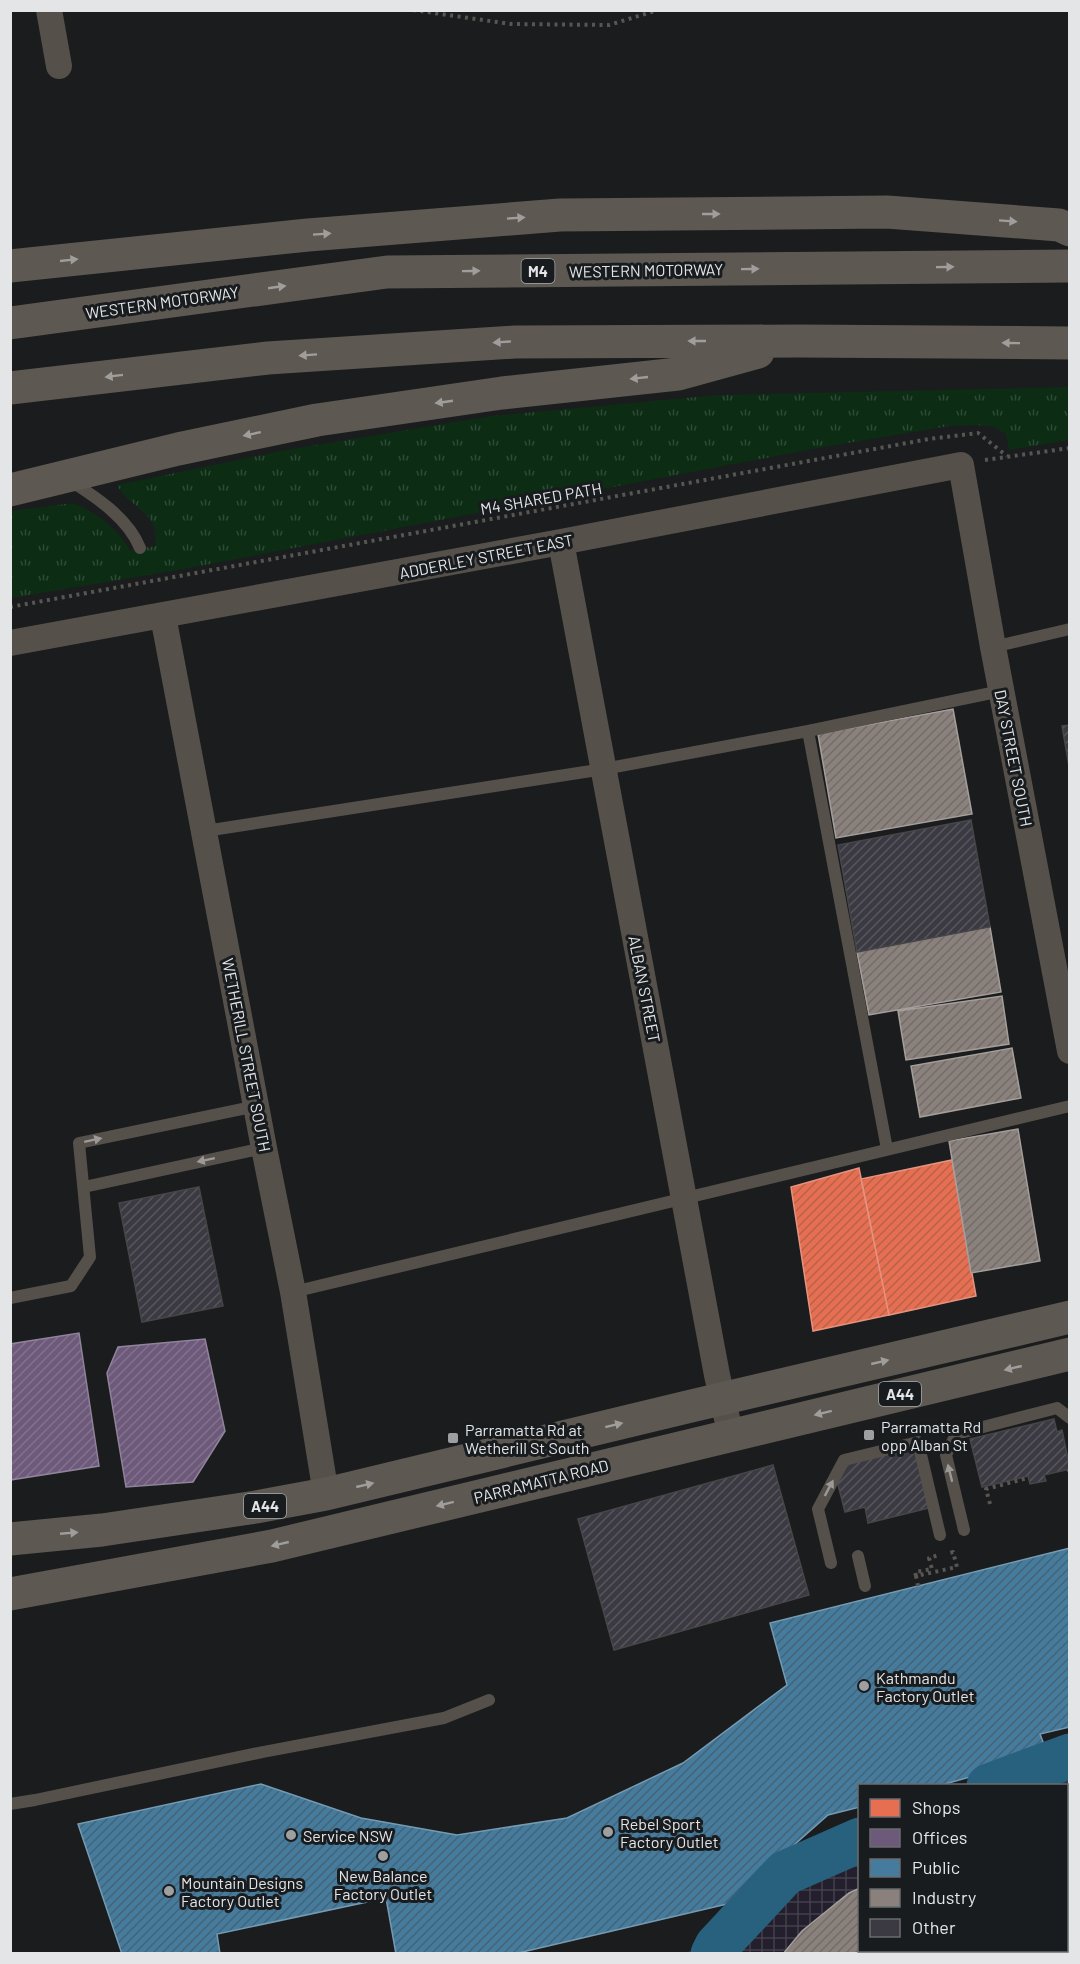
<svg xmlns="http://www.w3.org/2000/svg" width="1080" height="1964" viewBox="0 0 1080 1964" font-family="Barlow,sans-serif">
<style>
.industrial{fill:url(#industrial-grid)}
.grass{fill:url(#grass-tufts)}
.shops{fill:url(#shops-hatch);stroke:#e6927e;stroke-width:1.5}
.offices{fill:url(#offices-hatch);stroke:#90839b;stroke-width:1.5}
.public{fill:url(#public-hatch);stroke:#749bb3;stroke-width:1.5}
.industry{fill:url(#industry-hatch);stroke:#a59f9c;stroke-width:1.5}
.lines{fill:none;stroke-linecap:round;stroke-linejoin:round}
.river{stroke:#27617e;stroke-width:45}
.building{fill:url(#building-hatch);stroke:#464648;stroke-width:1.5}
.path{stroke:#585553;stroke-width:4;stroke-dasharray:3 4.5;stroke-linecap:butt}
.lane{stroke:#56504b;stroke-width:12}
.street{stroke:#56504b;stroke-width:26}
.highway{stroke:#5d5851;stroke-width:33}
.oneway{fill:#a09e9c}
.oneway2{fill:#9c9a99}
.poi-dot{fill:#9d9fa1;stroke:#191c1f;stroke-width:2}
.labels{text-anchor:middle;dominant-baseline:central;stroke-width:6;stroke-linejoin:round;paint-order:stroke}
.shield{fill:#191c1f;stroke:#a6a9ab;stroke-width:1.5}
.shield-label{font-size:15px;font-weight:bold;fill:#e3e5e7}
.street-label{font-size:16px;fill:#e3e5e7;stroke:#191c1f}
.poi-label{font-size:16px;fill:#e3e5e7;stroke:#191c1f;text-anchor:start}
</style>
<defs>
<pattern id="industrial-grid" width="8" height="8" patternUnits="userSpaceOnUse" patternTransform="scale(1.5)"><rect width="8" height="8" fill="#241f2d"/><path d="M0 4h8M4 0v8" fill="none" stroke="#443f4b"/></pattern>
<pattern id="grass-tufts" width="24" height="20" patternUnits="userSpaceOnUse" patternTransform="scale(1.5)"><rect width="24" height="20" fill="#0c2c14"/><path d="M3 7l-1-3M5 7V3M7 7l1-3M15 17l-1-3M17 17v-4M19 17l1-3" fill="none" stroke="#2f4a36"/></pattern>
<pattern id="shops-hatch" width="6" height="6" patternUnits="userSpaceOnUse" patternTransform="scale(1.5)"><rect width="6" height="6" fill="#e76f51"/><path d="M-1 1l2-2M0 6l6-6M5 7l2-2" fill="none" stroke="#b6624d"/></pattern>
<pattern id="offices-hatch" width="6" height="6" patternUnits="userSpaceOnUse" patternTransform="scale(1.5)"><rect width="6" height="6" fill="#6d597a"/><path d="M-1 1l2-2M0 6l6-6M5 7l2-2" fill="none" stroke="#82718d"/></pattern>
<pattern id="public-hatch" width="6" height="6" patternUnits="userSpaceOnUse" patternTransform="scale(1.5)"><rect width="6" height="6" fill="#457b9d"/><path d="M-1 1l2-2M0 6l6-6M5 7l2-2" fill="none" stroke="#456375"/></pattern>
<pattern id="industry-hatch" width="6" height="6" patternUnits="userSpaceOnUse" patternTransform="scale(1.5)"><rect width="6" height="6" fill="#8a817c"/><path d="M-1 1l2-2M0 6l6-6M5 7l2-2" fill="none" stroke="#726c69"/></pattern>
<pattern id="building-hatch" width="6" height="6" patternUnits="userSpaceOnUse" patternTransform="scale(1.5)"><rect width="6" height="6" fill="#3b3942"/><path d="M-1 1l2-2M0 6l6-6M5 7l2-2" fill="none" stroke="#57565d"/></pattern>
</defs>
<rect width="100%" height="100%" fill="#1a1c1e"/>
<!-- industrial -->
<path class="industrial" d="M1069 1756V1953L676 1954 717 1946 785 1873 859 1840 860 1950H1066V1786L989 1785Z"/>
<!-- grass -->
<path class="grass" d="M1069 387V440L1009 450 1006 434 994 427 977 425 949 426 818 448 178 570 11 598 10 511 73 503 86 509 101 518 118 533 130 550 156 546C155 541 156 536 155 531 151 511 126 503 117 485L286 450 492 416 718 395Z"/>
<!-- shops -->
<path class="shops" d="M952 1160 976 1296 889 1315 861 1179Z
M859 1168 889 1315 813 1331 791 1187Z"/>
<!-- offices -->
<path class="offices" d="M79 1333 99 1466 10 1480V1344Z
M205 1339 225 1431 193 1482 126 1487 107 1373 118 1347Z"/>
<!-- public -->
<path class="public" d="M1070 1548V1727L1040 1734 1048 1755 938 1786H860V1807L828 1815 727 1904 514 1954H396L386 1898 217 1934 220 1954H122L78 1824 261 1784 361 1818 457 1835 567 1818 683 1763 787 1685 770 1623Z"/>
<!-- industry -->
<path class="industry" d="M953 709 972 814 836 838 818 734Z
M990 927 1001 992 869 1015 857 952Z
M1002 996 1009 1044 906 1060 898 1011Z
M1012 1048 1021 1098 920 1117 911 1066Z
M1018 1129 1040 1261 971 1273 949 1141Z
M1070 1808V1954H783L802 1931 849 1893 860 1888V1950H1066V1809Z"/>
<g class="lines">
<!-- river -->
<path class="river" d="M989 1786 1070 1756
M713 1954 717 1946 785 1873 860 1840"/>
</g>
<!-- building -->
<path class="building" d="M1070 725V772L1062 726Z
M971 820 990 927 857 952 838 845Z
M199 1187 223 1306 142 1322 119 1203Z
M1054 1419 1057 1432 1062 1430 1070 1469 1044 1475 1046 1481 1030 1484 1028 1476 982 1487 970 1439Z
M913 1445 929 1508 868 1523 865 1507 845 1512 836 1477 845 1461Z
M773 1465 809 1595 614 1650 578 1519Z"/>
<g class="lines">
<!-- path -->
<path class="path" d="M413 10 511 24 609 25 658 10
M985 460 1070 448
M10 607 929 439 978 433 1007 456
M1068 1469 1070 1472
M990 1504 986 1489 1028 1478
M916 1576 915 1572 932 1569 929 1558 939 1555
M918 1586 916 1576 957 1567 953 1552 950 1553"/>
<!-- lane -->
<path class="lane" d="M69 480C96 497 128 518 140 548
M993 647 1070 629
M808 731 887 1149
M205 831 604 769 808 731 1001 691
M84 1187 264 1148
M293 1292 1070 1106
M10 1298 71 1286 90 1257 79 1143 256 1106
M964 1530 946 1455 956 1434 1057 1408 1070 1418
M858 1556 865 1586
M831 1563 818 1509 844 1460 918 1442 940 1535
M10 1804 35 1800 263 1752 444 1718 489 1700"/>
<!-- street -->
<path class="street" d="M49 10 59 66
M561 542 717 1375 731 1436
M163 616 264 1148 293 1292 326 1494
M10 643 561 542 961 465 993 647 1070 1051"/>
<!-- highway -->
<path class="highway" d="M10 266 308 235 560 215 887 212 1059 225 1070 230
M10 323 387 272 1070 266
M10 388 268 358 515 342 798 341 1070 343
M10 490 178 449 317 420 502 393 678 374 758 352
M10 1539 102 1530 256 1507 326 1494 687 1407 1070 1317
M10 1594 272 1546 1070 1354"/>
</g>
<!-- one-way arrows -->
<defs><path id="oneway-solid" d="M-6-.8H1V-3.2L6.5 0L1 3.2V.8H-6Z" transform="scale(1.5)"/></defs>
<g class="oneway">
<use href="#oneway-solid" transform="translate(711 214)"/>
<use href="#oneway-solid" transform="translate(516 218) rotate(-4)"/>
<use href="#oneway-solid" transform="translate(1008 221) rotate(4)"/>
<use href="#oneway-solid" transform="translate(322 234) rotate(-4)"/>
<use href="#oneway-solid" transform="translate(69 260) rotate(-6)"/>
<use href="#oneway-solid" transform="translate(945 267) rotate(-1)"/>
<use href="#oneway-solid" transform="translate(750 269) rotate(-1)"/>
<use href="#oneway-solid" transform="translate(471 271) rotate(-1)"/>
<use href="#oneway-solid" transform="translate(277 287) rotate(-8)"/>
<use href="#oneway-solid" transform="translate(697 341) rotate(180)"/>
<use href="#oneway-solid" transform="translate(502 342) rotate(176)"/>
<use href="#oneway-solid" transform="translate(1011 343) rotate(-179)"/>
<use href="#oneway-solid" transform="translate(308 355) rotate(176)"/>
<use href="#oneway-solid" transform="translate(114 376) rotate(173)"/>
<use href="#oneway-solid" transform="translate(639 378) rotate(174)"/>
<use href="#oneway-solid" transform="translate(444 402) rotate(172)"/>
<use href="#oneway-solid" transform="translate(252 434) rotate(168)"/>
<use href="#oneway-solid" transform="translate(880 1362) rotate(-13)"/>
<use href="#oneway-solid" transform="translate(1013 1368) rotate(167)"/>
<use href="#oneway-solid" transform="translate(823 1413) rotate(166)"/>
<use href="#oneway-solid" transform="translate(614 1425) rotate(-14)"/>
<use href="#oneway-solid" transform="translate(365 1485) rotate(-13)"/>
<use href="#oneway-solid" transform="translate(445 1504) rotate(166)"/>
<use href="#oneway-solid" transform="translate(69 1533) rotate(-5)"/>
<use href="#oneway-solid" transform="translate(280 1544) rotate(167)"/>
</g>
<g class="oneway2">
<use href="#oneway-solid" transform="translate(93 1140) rotate(-12)"/>
<use href="#oneway-solid" transform="translate(206 1160) rotate(168)"/>
<use href="#oneway-solid" transform="translate(950 1473) rotate(-104)"/>
<use href="#oneway-solid" transform="translate(829 1488) rotate(-62)"/>
</g>
<!-- markers -->
<g class="poi-dot">
<rect x="863" y="1429" width="12" height="12" rx="3"/>
<rect x="447" y="1432" width="12" height="12" rx="3"/>
<circle cx="864" cy="1686" r="6"/>
<circle cx="608" cy="1832" r="6"/>
<circle cx="291" cy="1835" r="6"/>
<circle cx="383" cy="1856" r="6"/>
<circle cx="169" cy="1891" r="6"/>
</g>
<g class="labels">
<!-- shield labels -->
<g class="shield">
<rect x="521.5" y="259" width="33" height="24" rx="4.5"/>
<rect x="879" y="1382" width="42" height="24" rx="4.5"/>
<rect x="244" y="1494" width="42" height="24" rx="4.5"/>
</g>
<g class="shield-label">
<text x="538" y="271">M4</text>
<text x="900" y="1394">A44</text>
<text x="265" y="1506">A44</text>
</g>
<!-- street labels -->
<g class="street-label">
<text transform="translate(646 270) rotate(-1)">WESTERN MOTORWAY</text>
<text transform="translate(162 302) rotate(-8)">WESTERN MOTORWAY</text>
<text transform="translate(541 498) rotate(-10)">M4 SHARED PATH</text>
<text transform="translate(486 556) rotate(-11)">ADDERLEY STREET EAST</text>
<text transform="translate(1014 758) rotate(79)">DAY STREET SOUTH</text>
<text transform="translate(645 989) rotate(79)">ALBAN STREET</text>
<text transform="translate(247 1055) rotate(79)">WETHERILL STREET SOUTH</text>
<text transform="translate(541 1481) rotate(-14)">PARRAMATTA ROAD</text>
</g>
<!-- poi labels -->
<g class="poi-label">
<text x="881" y="1426">Parramatta Rd<tspan x="881" dy="18">opp Alban St</tspan></text>
<text x="465" y="1429">Parramatta Rd at<tspan x="465" dy="18">Wetherill St South</tspan></text>
<text x="876" y="1677">Kathmandu<tspan x="876" dy="18">Factory Outlet</tspan></text>
<text x="620" y="1823">Rebel Sport<tspan x="620" dy="18">Factory Outlet</tspan></text>
<text x="303" y="1835">Service NSW</text>
<text x="383" y="1875" text-anchor="middle">New Balance<tspan x="383" dy="18">Factory Outlet</tspan></text>
<text x="181" y="1882">Mountain Designs<tspan x="181" dy="18">Factory Outlet</tspan></text>
</g>
</g>
<!-- border -->
<rect width="1080" height="1964" fill="none" stroke="#e3e5e7" stroke-width="24"/>
<!-- legend -->
<rect x="858" y="1784" width="210" height="168" fill="#191c1f" stroke="#6a6c6f" stroke-width="1.5"/>
<rect x="870" y="1799" width="30" height="18" fill="#e76f51" stroke="#6a6c6f" stroke-width="1.5"/>
<text x="912" y="1814" font-size="18" fill="#e3e5e7">Shops</text>
<rect x="870" y="1829" width="30" height="18" fill="#6d597a" stroke="#6a6c6f" stroke-width="1.5"/>
<text x="912" y="1844" font-size="18" fill="#e3e5e7">Offices</text>
<rect x="870" y="1859" width="30" height="18" fill="#457b9d" stroke="#6a6c6f" stroke-width="1.5"/>
<text x="912" y="1874" font-size="18" fill="#e3e5e7">Public</text>
<rect x="870" y="1889" width="30" height="18" fill="#8a817c" stroke="#6a6c6f" stroke-width="1.5"/>
<text x="912" y="1904" font-size="18" fill="#e3e5e7">Industry</text>
<rect x="870" y="1919" width="30" height="18" fill="#3b3942" stroke="#6a6c6f" stroke-width="1.5"/>
<text x="912" y="1934" font-size="18" fill="#e3e5e7">Other</text>
</svg>
